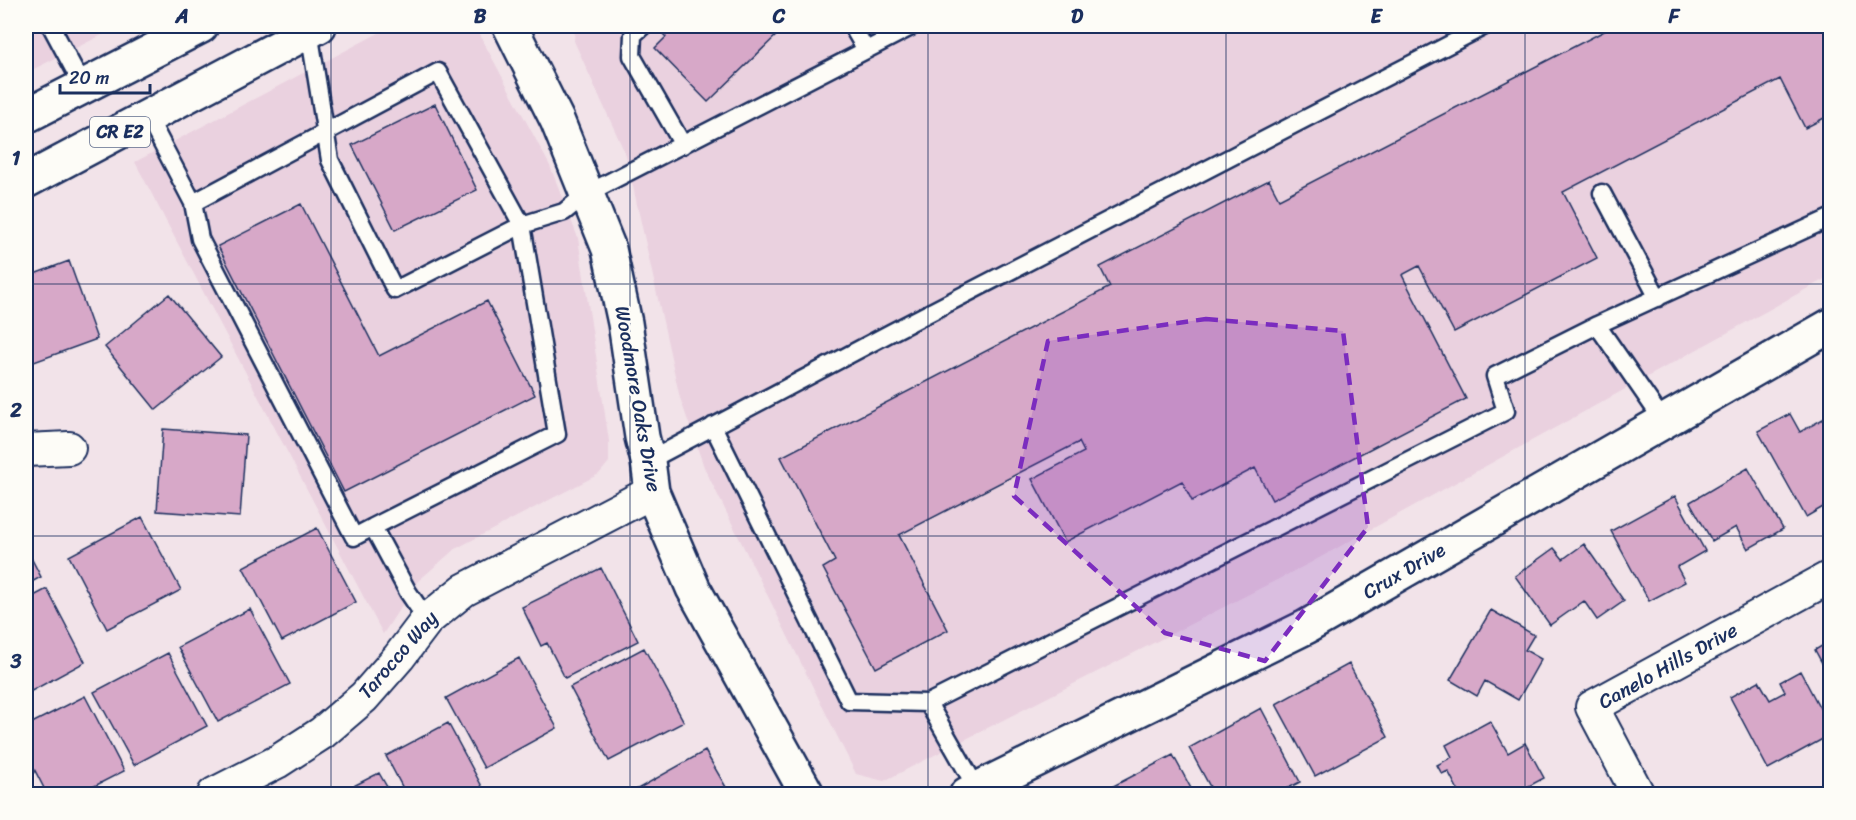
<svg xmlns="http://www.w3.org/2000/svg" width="1856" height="820" viewBox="0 0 1856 820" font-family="Sriracha,sans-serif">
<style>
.built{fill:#ead1df}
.building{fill:#d7a8c8;stroke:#1b2f5e;stroke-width:1.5}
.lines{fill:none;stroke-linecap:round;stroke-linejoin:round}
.service-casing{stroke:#1b2f5e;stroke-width:21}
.minor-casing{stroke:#1b2f5e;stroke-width:36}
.tertiary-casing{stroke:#1b2f5e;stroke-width:38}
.primary-casing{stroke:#1b2f5e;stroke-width:38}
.service{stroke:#fdfcf7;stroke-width:16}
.minor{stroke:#fdfcf7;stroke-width:32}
.tertiary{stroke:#fdfcf7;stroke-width:33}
.primary{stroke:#fdfcf7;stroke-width:33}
.marked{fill:#7b2cbf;fill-opacity:0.2;stroke:#7b2cbf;stroke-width:4.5;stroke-dasharray:12 8;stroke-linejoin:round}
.grid{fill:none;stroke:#1b2f5e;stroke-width:1.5;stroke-opacity:0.55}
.labels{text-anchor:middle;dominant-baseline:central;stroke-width:5;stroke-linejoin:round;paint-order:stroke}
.shield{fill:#fdfcf7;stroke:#5f6c8c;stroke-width:1.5}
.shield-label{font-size:18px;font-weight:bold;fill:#1b2f5e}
.street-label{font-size:20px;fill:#1b2f5e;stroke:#fdfcf7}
.neatline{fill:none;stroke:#1b2f5e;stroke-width:2}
.grid-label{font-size:20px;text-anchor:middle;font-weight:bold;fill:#1b2f5e}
</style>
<rect width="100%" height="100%" fill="#f2e3e9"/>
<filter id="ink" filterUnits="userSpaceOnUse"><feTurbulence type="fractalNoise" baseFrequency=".0167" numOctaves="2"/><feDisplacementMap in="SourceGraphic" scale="12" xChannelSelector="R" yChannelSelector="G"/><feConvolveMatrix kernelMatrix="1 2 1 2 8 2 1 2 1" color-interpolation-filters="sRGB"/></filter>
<g filter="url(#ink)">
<!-- built -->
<path class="built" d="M26 26H120L26 73Z
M392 26H475L550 166 578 238 609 441V462L599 474 455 549 417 582 383 634 135 162Z
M575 26H1830V276L1310 563 884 781 856 774 704 467 680 398 626 155 574 41Z"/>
<!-- building -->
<path class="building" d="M655 26H786L708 102 655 48 666 37Z
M1614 26H1830V115L1805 128 1780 79 1563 192 1597 258 1454 332 1419 266 1402 275 1466 399 1272 500 1255 468 1192 501 1182 481 1065 542 1032 479 1084 452 1079 442 899 535 948 630 876 668 823 568 835 561 781 457 1110 287 1100 267 1269 180 1279 199Z
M435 104 477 190 395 230 352 145Z
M301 204 379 356 487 301 535 395 344 492 218 246Z
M69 261 97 339 26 365V277Z
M169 294 221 357 156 410 105 347Z
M1790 414 1800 432 1830 415V503L1806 517 1758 431Z
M163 429 246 435 240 517 157 511Z
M1748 468 1783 529 1748 549 1736 527 1712 541 1690 502Z
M1675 496 1705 551 1677 567 1685 582 1649 601 1611 531Z
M142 517 181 590 107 629 69 556Z
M317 528 356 602 282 641 243 567Z
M1584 544 1624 601 1597 620 1584 601 1550 625 1515 576 1554 548 1563 559Z
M26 548 41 577 26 585Z
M601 568 638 641 565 678 547 643 541 646 522 607Z
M47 589 85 662 26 694V600Z
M250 609 290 684 218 722 178 647Z
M1491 610 1534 635 1525 650 1541 659 1518 700 1485 681 1477 696 1450 680Z
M1830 641V678L1815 650Z
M644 648 684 722 609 761 570 687Z
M168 653 207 726 134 765 94 692Z
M519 658 557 728 484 768 446 698Z
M1349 664 1388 737 1315 776 1276 704Z
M1800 671 1830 727V735L1768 769 1730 697 1759 681 1770 700 1785 692 1780 682Z
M85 696 124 771 79 794H47L26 753V726Z
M1261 708 1300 782 1277 794H1214L1189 748Z
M1490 721 1508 753 1525 743 1544 778 1514 794H1460L1448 771 1442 774 1437 765 1452 757 1446 745Z
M448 723 486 794H406L386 756Z
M705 751 730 794H633L632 792Z
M1173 755 1194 794H1100V793Z
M379 773 391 794H338Z"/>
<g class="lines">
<!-- service casing -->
<g class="service-casing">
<path id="service" d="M51 26 83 86
M643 26 633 35 632 56 683 145
M852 26 866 50
M309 31 330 160 395 290 522 225 564 212 586 194 913 26
M148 117 193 203 438 72 522 225 557 434 373 527 408 592 427 620
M1602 193 1658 298
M193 203 200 239 354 537 373 527
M1664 422 1597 325 1830 218
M713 426 849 701 928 703
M648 461 892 332 1485 26
M977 789 928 703 1506 411 1495 376 1597 325"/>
</g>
<!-- minor casing -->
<g class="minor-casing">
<path id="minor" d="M26 450 69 448
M214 794 277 762 322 733 364 697 399 657 427 620 464 590 652 492
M1638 794 1592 707 1830 577"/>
</g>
<!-- tertiary casing -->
<g class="tertiary-casing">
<path id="tertiary" d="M510 26 557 120 609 249 625 323 642 437 648 461 652 492 693 588 807 794
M967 794 1306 627 1830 326"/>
</g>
<!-- primary casing -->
<g class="primary-casing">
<path id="primary" d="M26 116 201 26
M26 181 319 26"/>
</g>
<!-- service -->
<use href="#service" class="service"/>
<!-- minor -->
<use href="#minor" class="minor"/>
<!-- tertiary -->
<use href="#tertiary" class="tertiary"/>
<!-- primary -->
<use href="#primary" class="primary"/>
</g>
</g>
<!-- marked area -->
<path class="marked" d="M1206 319 1343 331 1368 527 1265 661 1165 633 1014 496 1048 341Z"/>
<!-- grid -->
<path class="grid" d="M331 26V794M630 26V794M928 26V794M1226 26V794M1525 26V794M26 284H1830M26 536H1830"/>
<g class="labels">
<!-- shield labels -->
<rect class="shield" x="90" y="117" width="60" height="30" rx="4.5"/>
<g class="shield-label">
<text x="120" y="132">CR E2</text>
</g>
<!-- street labels -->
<g class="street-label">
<text transform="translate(638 399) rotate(80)">Woodmore Oaks Drive</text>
<text transform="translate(1404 571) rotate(-30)">Crux Drive</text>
<text transform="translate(398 655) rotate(-49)">Tarocco Way</text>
<text transform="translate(1668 666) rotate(-29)">Canelo Hills Drive</text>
</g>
</g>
<!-- margin -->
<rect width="1856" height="820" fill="none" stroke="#fdfcf7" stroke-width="66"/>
<!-- scale -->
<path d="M60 84v9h90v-9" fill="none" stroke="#1b2f5e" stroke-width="3"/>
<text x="69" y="84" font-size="18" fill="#1b2f5e" stroke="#fdfcf7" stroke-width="4.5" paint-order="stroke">20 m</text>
<rect x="33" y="33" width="1790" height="754" class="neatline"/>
<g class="grid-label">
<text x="182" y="23">A</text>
<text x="480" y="23">B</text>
<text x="779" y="23">C</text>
<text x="1077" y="23">D</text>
<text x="1376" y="23">E</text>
<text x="1674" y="23">F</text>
<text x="16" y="165">1</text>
<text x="16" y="417">2</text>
<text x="16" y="668">3</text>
</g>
</svg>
